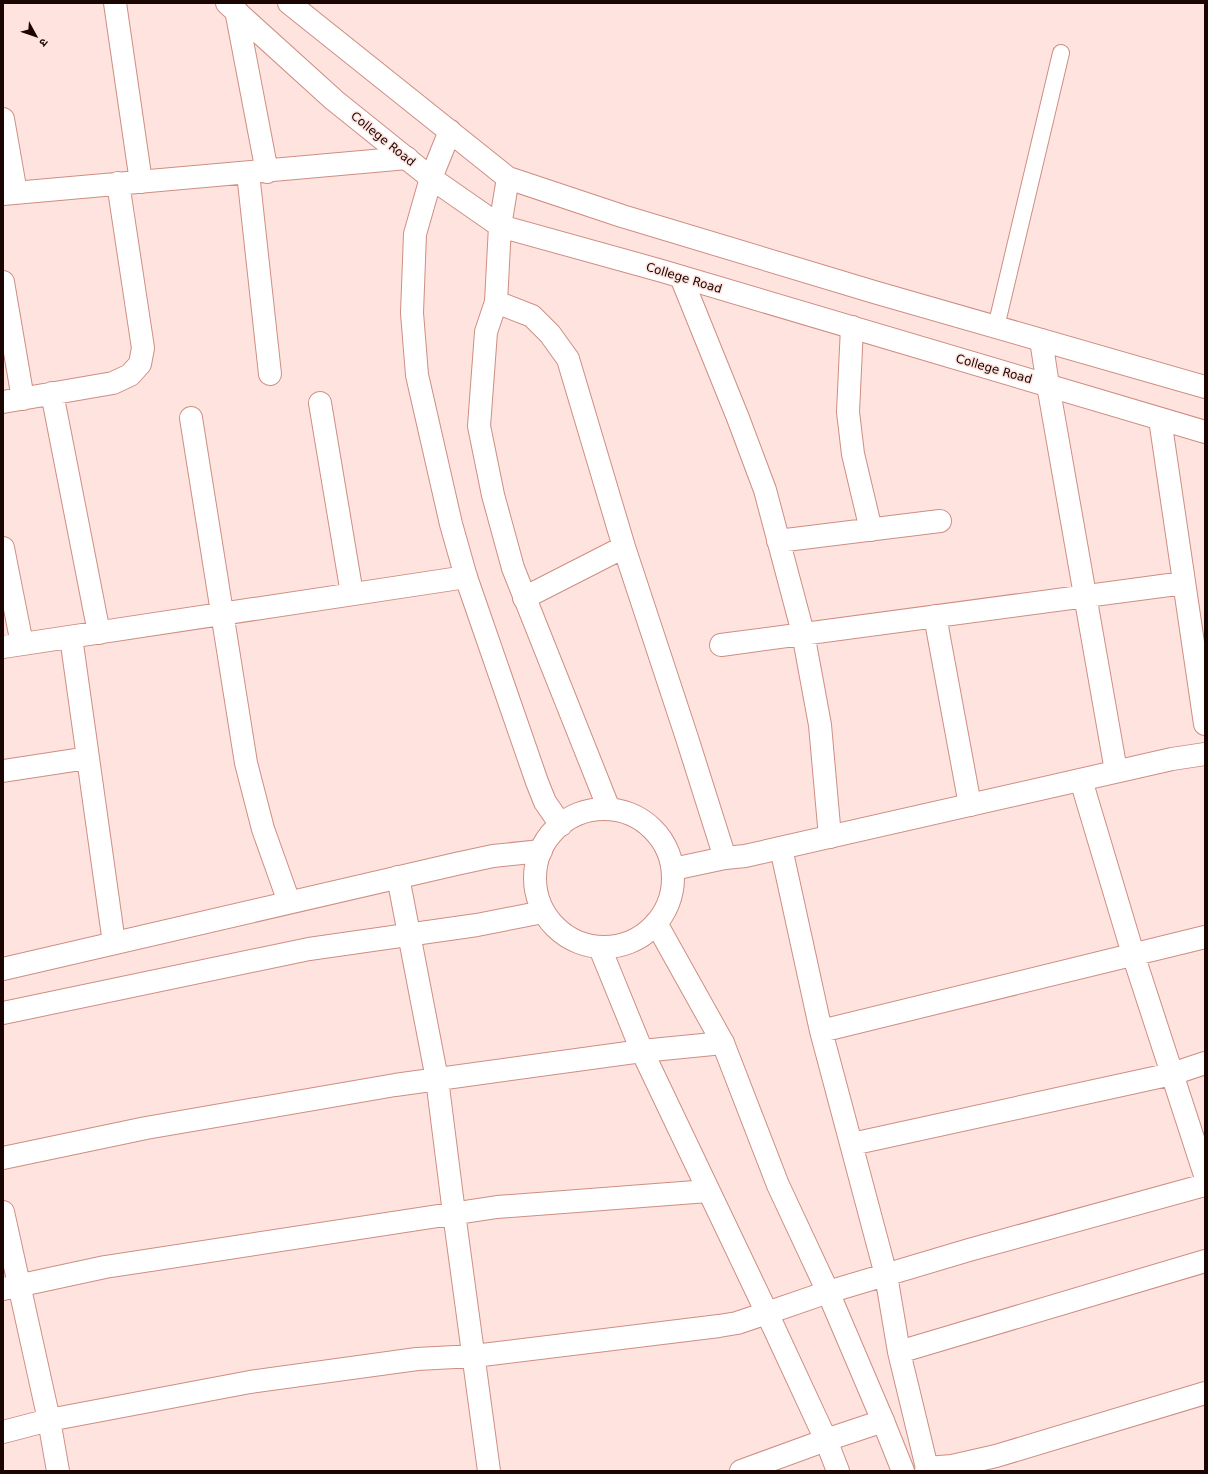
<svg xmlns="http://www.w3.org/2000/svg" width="1208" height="1474" viewBox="0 0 1208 1474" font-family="'DejaVu Sans','Noto Sans Devanagari',sans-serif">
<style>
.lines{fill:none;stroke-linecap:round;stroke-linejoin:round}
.service-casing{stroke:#ce8e83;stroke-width:18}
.minor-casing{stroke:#ce8e83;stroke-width:24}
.tertiary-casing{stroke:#ce8e83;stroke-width:24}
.secondary-casing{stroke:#ce8e83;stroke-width:24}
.service{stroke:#fff;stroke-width:16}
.minor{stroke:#fff;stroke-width:22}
.tertiary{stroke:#fff;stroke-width:22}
.secondary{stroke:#fff;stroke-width:22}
.labels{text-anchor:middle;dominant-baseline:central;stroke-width:3;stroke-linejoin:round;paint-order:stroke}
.street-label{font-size:12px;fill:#1a0503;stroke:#ffe3de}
</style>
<rect width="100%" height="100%" fill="#ffe3de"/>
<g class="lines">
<!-- service casing -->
<g class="service-casing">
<path id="service" d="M996 327 1061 53"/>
</g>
<!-- minor casing -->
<g class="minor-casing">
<path id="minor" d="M115 3 141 182
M236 10 267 172
M3 119 16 193
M248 173 270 374
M3 194 407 158
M681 277 738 418 765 490 803 633 820 725 830 837
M3 282 23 399
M496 302 532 316 550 334 568 359 624 547 687 738 725 858
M852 327 848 412 853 454 871 530
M1041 340 1048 385 1116 771
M52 393 99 633
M3 402 113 383 130 375 140 364 143 348 118 183
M320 403 352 594
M191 418 246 763 263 829 289 902
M1160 419 1205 724
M778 541 940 521
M3 548 22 644
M524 598 624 547
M935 616 970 805
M71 637 114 943
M721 645 1184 583
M3 647 466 577
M3 771 88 758
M1081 780 1133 954 1205 1175
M781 848 821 1031 886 1275 899 1352 927 1468 926 1471
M398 877 437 1079 454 1213 489 1471
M821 1031 1205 937
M852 1144 1172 1074 1205 1063
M3 1158 146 1128 395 1085 642 1051 723 1043
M3 1212 49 1420 58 1471
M3 1289 105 1267 497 1207 708 1191
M899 1352 1205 1261
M3 1432 49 1420 250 1382 417 1359 474 1356 719 1326 737 1323 767 1313 828 1292 969 1250 1205 1185
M927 1468 952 1466 996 1456 1205 1393
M741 1471 826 1440 883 1421"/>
</g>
<!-- tertiary casing -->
<g class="tertiary-casing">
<path id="tertiary" d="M673 869 725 858 745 856 1172 759 1205 754
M3 969 456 864 493 856 541 851
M3 1013 309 949 477 925 543 912"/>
</g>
<!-- secondary casing -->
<g class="secondary-casing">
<path id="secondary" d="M227 3 334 100 431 178 500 226 662 271 1205 432
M289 3 508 178 622 216 874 292 1205 387
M450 131 431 178 415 234 412 313 417 375 451 524 466 577 537 782 545 802 561 825
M508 178 500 226 496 302 486 332 479 426 493 495 513 568 609 809
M535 878a69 69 0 1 1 138 0a69 69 0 1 1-138 0Z
M656 923 723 1043 778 1185 828 1292 883 1421 903 1471
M600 948 642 1051 767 1313 826 1440 838 1471"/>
</g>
<!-- service -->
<use href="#service" class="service"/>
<!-- minor -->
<use href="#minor" class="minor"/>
<!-- tertiary -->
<use href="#tertiary" class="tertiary"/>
<!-- secondary -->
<use href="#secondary" class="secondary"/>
</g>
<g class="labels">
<!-- street labels -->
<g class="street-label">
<text transform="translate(383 139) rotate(39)">College Road</text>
<text transform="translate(684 278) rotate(17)">College Road</text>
<text transform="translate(994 369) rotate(16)">College Road</text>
</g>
</g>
<!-- border -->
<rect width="1208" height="1474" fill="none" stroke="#1a0503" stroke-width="8"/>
<!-- north arrow -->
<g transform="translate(36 36) rotate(130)" stroke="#ffe3de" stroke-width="3" paint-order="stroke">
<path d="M0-3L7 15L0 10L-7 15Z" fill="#1a0503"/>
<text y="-6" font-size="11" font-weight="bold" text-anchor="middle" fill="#1a0503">उ</text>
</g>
</svg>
